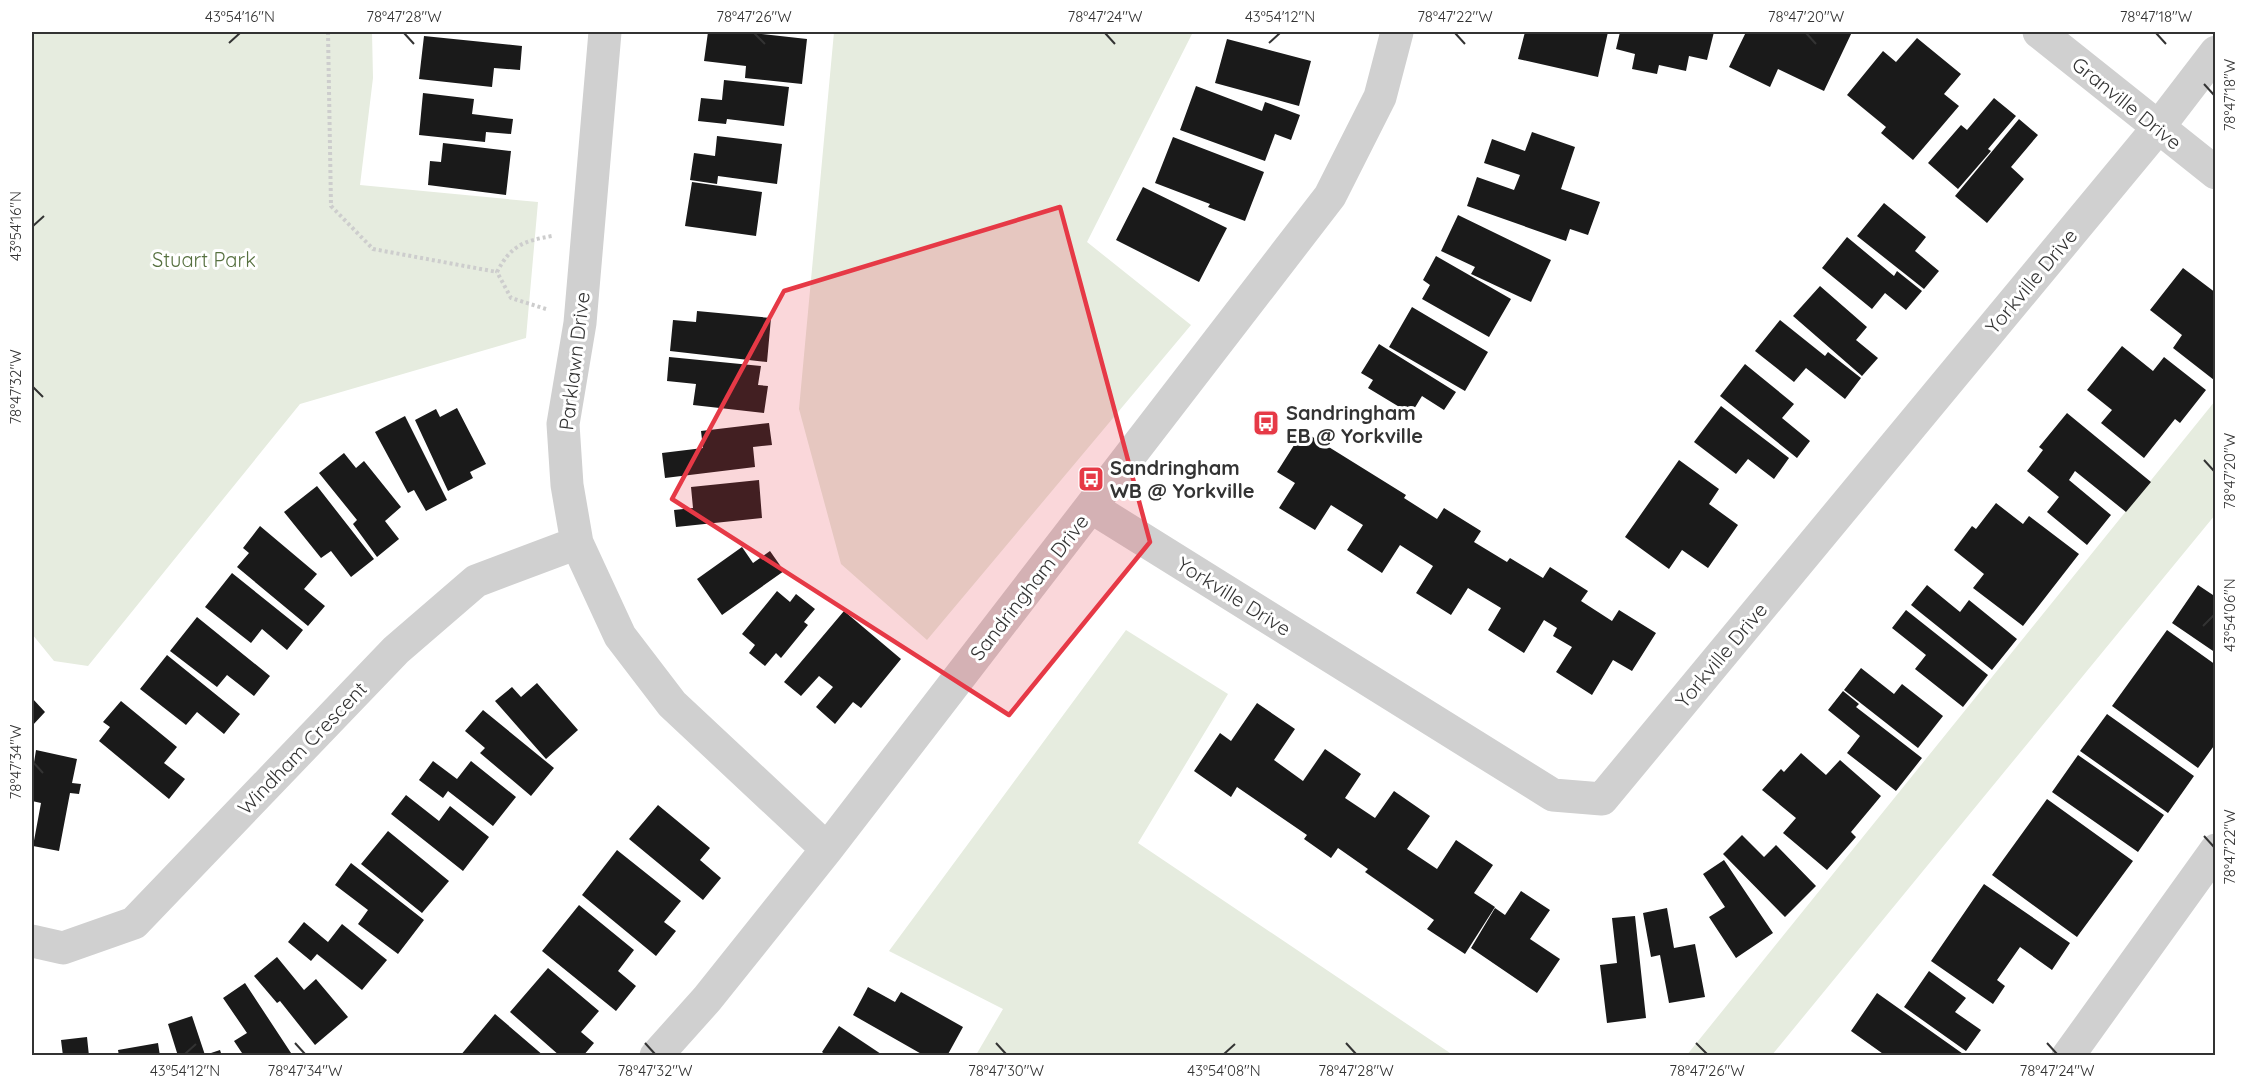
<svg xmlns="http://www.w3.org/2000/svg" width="2247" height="1087" viewBox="0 0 2247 1087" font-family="Quicksand,sans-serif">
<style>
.green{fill:#e6ecdf}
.building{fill:#1a1a1a}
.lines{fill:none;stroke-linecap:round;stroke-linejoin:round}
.path{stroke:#cdcdcd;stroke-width:4;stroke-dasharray:3 3;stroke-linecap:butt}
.minor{stroke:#d0d0d0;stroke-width:33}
.marked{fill:#e63946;fill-opacity:0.2;stroke:#e63946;stroke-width:4.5;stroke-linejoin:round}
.ticks{fill:none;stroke:#333;stroke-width:2}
.labels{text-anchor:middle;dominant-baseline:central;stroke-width:6;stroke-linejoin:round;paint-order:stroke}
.street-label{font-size:20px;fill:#333;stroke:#fff}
.park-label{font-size:20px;fill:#56703f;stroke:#fff}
.poi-label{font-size:20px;font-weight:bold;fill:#333;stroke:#fff;text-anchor:start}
.neatline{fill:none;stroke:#333;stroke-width:2}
.ticks-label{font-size:15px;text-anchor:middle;fill:#333}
</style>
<rect width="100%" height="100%" fill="#fff"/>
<!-- green -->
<path class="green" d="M32 32H372L373 78 360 185 538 202 526 338 300 404 88 666 54 661 32 634Z
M834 32H1193L1087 242 1191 325 927 640 841 564 799 409Z
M2215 401V515L1772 1055 1686 1056Z
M1126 630 1228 694 1138 843 1453 1055H976L1003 1009 889 951Z"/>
<!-- building -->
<path class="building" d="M708 32H743L807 39 802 84 745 78 746 66 704 61Z
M1525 32H1608L1598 77 1518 59Z
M1620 32H1714L1707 60 1689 56 1686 71 1659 65 1657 74 1632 69 1635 54 1616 49Z
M1746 32H1852L1824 91 1778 69 1770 87 1729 67Z
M424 36 522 46 520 70 494 68 492 87 419 79Z
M1917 38 1961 74 1944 94 1959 106 1913 160 1881 133 1886 127 1847 95 1883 51 1896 62Z
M1227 39 1311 61 1299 106 1215 83Z
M724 80 789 87 784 126 727 119 726 124 698 121 701 98 722 100Z
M1196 86 1262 111 1265 102 1300 115 1291 140 1275 134 1265 161 1180 130Z
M423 93 474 99 472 114 513 119 511 134 486 132 485 142 419 135Z
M1994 98 2016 116 1988 149 1991 151 1958 189 1928 163 1961 125 1967 130Z
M2019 119 2038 135 2011 167 2024 179 1987 223 1955 196Z
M1532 132 1575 147 1561 189 1600 202 1588 235 1570 229 1566 241 1467 206 1477 177 1514 190 1520 175 1484 163 1492 139 1525 151Z
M717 136 782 144 777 184 718 176 717 184 690 180 694 153 715 156Z
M1173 137 1264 172 1245 221 1208 207 1210 204 1155 183Z
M443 143 511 151 506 195 428 185 430 161 441 162Z
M692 182 762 192 756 236 685 226Z
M1143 187 1227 228 1199 282 1116 240Z
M1884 203 1926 237 1915 251 1939 271 1924 289 1857 236Z
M1458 215 1551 260 1531 302 1471 274 1475 267 1441 251Z
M1847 237 1894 276 1897 271 1922 291 1906 310 1885 293 1872 309 1822 268Z
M1436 256 1511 299 1489 337 1422 299 1430 285 1423 280Z
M2183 268 2216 293 2214 380 2173 348 2182 335 2150 310Z
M1820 286 1867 327 1856 340 1878 358 1862 376 1793 316Z
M1412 307 1488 352 1465 391 1389 347Z
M697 311 771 318 767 362 670 351 673 320 696 322Z
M1780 320 1825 356 1828 352 1861 378 1845 399 1806 368 1794 382 1755 351Z
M1379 344 1456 392 1444 410 1422 396 1411 414 1368 388 1373 380 1361 373Z
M2122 346 2153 371 2164 357 2206 390 2180 423 2175 419 2144 458 2101 423 2112 410 2087 390Z
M669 357 761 366 758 385 768 386 764 413 693 405 696 384 667 381Z
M1745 364 1794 404 1782 418 1810 441 1797 458 1720 396Z
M1721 406 1789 458 1774 479 1748 459 1736 474 1694 442Z
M457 408 486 464 470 472 473 478 448 491 415 420 436 409 440 417Z
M2067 413 2151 482 2126 512 2075 471 2069 480 2111 515 2087 545 2047 512 2059 497 2027 471 2043 450 2039 447Z
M405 416 447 500 426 511 414 490 408 493 375 432Z
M769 423 772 445 753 447 755 467 665 478 662 453 703 448 701 431Z
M1303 431 1406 495 1404 498 1437 519 1444 508 1481 531 1474 542 1507 562 1510 558 1543 578 1550 567 1588 591 1581 601 1612 621 1619 610 1656 633 1632 671 1613 660 1592 695 1556 672 1572 647 1553 636 1557 628 1544 620 1524 653 1488 630 1501 608 1468 588 1451 615 1416 593 1433 566 1400 545 1382 573 1347 550 1363 525 1331 505 1315 530 1279 508 1295 483 1277 472Z
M344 453 356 468 364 461 401 507 385 521 399 539 377 557 353 524 357 520 319 473Z
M1679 460 1719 489 1709 504 1738 525 1708 568 1682 550 1669 569 1625 537Z
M759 480 762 518 676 527 674 510 693 508 691 487Z
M317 486 374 559 351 577 331 551 321 558 284 512Z
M1996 503 2023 524 2029 516 2079 554 2023 626 1973 588 1984 574 1954 550 1972 526 1976 529Z
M260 526 317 574 304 589 325 606 308 626 237 567 249 553 243 548Z
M742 547 753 563 770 551 784 571 722 615 697 579Z
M232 573 303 630 287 650 262 629 251 643 205 607Z
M1927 585 1960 612 1969 600 2017 639 1992 670 1911 605Z
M2198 585 2216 597V653L2172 623Z
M777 591 790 602 796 594 815 609 804 622 808 625 781 658 776 653 765 666 749 653 755 645 742 634Z
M1906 610 1988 675 1963 707 1915 669 1926 655 1892 628Z
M844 611 901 659 861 708 853 702 835 724 816 707 833 687 819 676 801 696 784 682Z
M197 617 270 676 254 696 227 675 217 687 170 651Z
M2167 630 2216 665V743L2198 768 2112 706Z
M167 655 240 714 224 734 197 712 186 725 140 689Z
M1861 668 1894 694 1902 684 1943 716 1918 748 1844 690Z
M537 683 578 730 546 759 495 701 512 687 521 697Z
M1843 691 1859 704 1856 707 1922 758 1896 791 1847 753 1860 736 1828 710Z
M32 698 45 712 32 726Z
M121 701 177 747 164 763 185 779 169 799 99 741 110 727 103 722Z
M1257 703 1295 729 1274 760 1303 781 1325 749 1361 774 1345 798 1375 818 1394 791 1430 816 1407 849 1437 869 1456 840 1493 865 1474 893 1495 907 1465 954 1427 929 1434 920 1365 872 1368 869 1338 848 1331 858 1304 839 1307 835 1237 787 1231 797 1194 771 1220 733 1231 741Z
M483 710 554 768 531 796 480 753 485 748 465 731Z
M2107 714 2194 776 2168 813 2080 751Z
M36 750 77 759 72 783 81 784 79 794 70 793 59 851 33 846 41 803 32 801V775Z
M1801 753 1826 775 1840 760 1881 796 1851 832 1856 837 1827 870 1783 833 1796 818 1762 790 1781 769 1784 772Z
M2078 755 2164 815 2138 852 2052 792Z
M433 761 457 779 471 761 516 797 493 826 448 791 443 798 419 780Z
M406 795 439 821 450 806 489 837 463 871 391 814Z
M2047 799 2133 861 2077 937 1992 875Z
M658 805 710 848 700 860 721 878 703 900 629 839Z
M388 831 449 881 422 913 361 864Z
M1742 835 1764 857 1776 845 1816 886 1785 917 1723 854Z
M617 850 681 901 664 922 676 931 656 956 582 895Z
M1724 860 1773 933 1736 958 1709 917 1725 907 1703 874Z
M351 863 424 920 398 954 358 924 368 910 335 885Z
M1984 884 2070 943 2052 970 2020 947 1997 980 2005 986 1993 1004 1931 961Z
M1521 891 1550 910 1530 939 1560 959 1537 993 1471 948 1495 908 1505 915Z
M579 905 634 950 618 971 636 986 616 1011 542 951Z
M1667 908 1674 948 1695 944 1705 997 1669 1003 1660 955 1651 957 1643 913Z
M1635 916 1646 1018 1607 1023 1600 965 1617 963 1612 918Z
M304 922 328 942 342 924 387 960 362 990 317 954 311 961 288 942Z
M277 957 304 990 316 979 348 1017 315 1045 280 1001 277 1003 254 976Z
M548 968 599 1011 581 1032 594 1043 583 1056H560L510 1012Z
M1929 971 1966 998 1955 1012 1981 1030 1966 1051 1904 1007Z
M245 983 293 1056H244L234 1041 247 1033 223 998Z
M868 987 895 1002 901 992 963 1027 947 1056H925L853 1015Z
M1877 993 1966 1056H1886L1851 1031Z
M495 1014 544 1056H460Z
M192 1016 205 1055 220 1050 222 1056H178L168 1024Z
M839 1026 884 1056H827L822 1052Z
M87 1037 89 1056H63L61 1040Z
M158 1043 160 1056H119L118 1050Z"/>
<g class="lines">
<!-- path -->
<path class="path" d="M328 32 331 206 373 249 497 272
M546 309 511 298 497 272C511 245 524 241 552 236"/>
<!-- minor -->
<path class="minor" d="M605 32 580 323 563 424 567 485 577 543 620 636 672 704 827 849
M2039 32 2216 173
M1091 507 1553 795 1602 799 2157 129 2216 52
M32 941 63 948 134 923 396 650 476 581 577 543
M656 1056 707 999 827 849 1330 196 1380 97 1397 32
M2068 1056 2216 850"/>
</g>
<!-- marked area -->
<path class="marked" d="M1060 207 1150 542 1009 715 672 499 784 291Z"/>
<!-- ticks -->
<path class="ticks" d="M404 33 414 44M754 33 765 44M1105 33 1115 44M1455 33 1465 44M1806 33 1816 44M2156 33 2166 44M229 43 240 33M1269 43 1280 33M2204 84 2214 95M33 226 44 216M33 387 43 397M2204 460 2214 471M2203 626 2214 615M33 762 43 773M2204 836 2214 847M295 1043 305 1054M645 1043 655 1054M996 1043 1006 1054M1346 1043 1356 1054M1696 1043 1707 1054M2047 1043 2057 1054M185 1054 196 1044M1224 1054 1235 1044"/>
<!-- icons -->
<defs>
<g id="bus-square" transform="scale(1.35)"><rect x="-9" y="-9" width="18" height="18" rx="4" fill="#e63946" stroke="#fff"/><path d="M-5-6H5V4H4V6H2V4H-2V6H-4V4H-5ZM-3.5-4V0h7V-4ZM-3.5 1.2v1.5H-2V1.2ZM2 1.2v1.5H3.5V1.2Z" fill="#fff"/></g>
</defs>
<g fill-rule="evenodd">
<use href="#bus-square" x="1266" y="423"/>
<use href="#bus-square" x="1091" y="479"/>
</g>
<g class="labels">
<!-- street labels -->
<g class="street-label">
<text transform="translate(2127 103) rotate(39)">Granville Drive</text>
<text transform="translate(2031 281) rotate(-50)">Yorkville Drive</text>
<text transform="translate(574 361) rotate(-83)">Parklawn Drive</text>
<text transform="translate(1029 587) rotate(-52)">Sandringham Drive</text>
<text transform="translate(1234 596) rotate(32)">Yorkville Drive</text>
<text transform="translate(1721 655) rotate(-50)">Yorkville Drive</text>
<text transform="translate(302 748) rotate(-46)">Windham Crescent</text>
</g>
<!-- park labels -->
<g class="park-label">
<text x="204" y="259">Stuart Park</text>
</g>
<!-- poi labels -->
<g class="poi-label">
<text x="1286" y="412">Sandringham<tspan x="1286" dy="23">EB @ Yorkville</tspan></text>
<text x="1110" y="467">Sandringham<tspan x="1110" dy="23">WB @ Yorkville</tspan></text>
</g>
</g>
<!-- border -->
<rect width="2247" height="1087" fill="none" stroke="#ffffff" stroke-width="66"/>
<rect x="33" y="33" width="2181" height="1021" class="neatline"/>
<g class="ticks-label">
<text x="240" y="22">43°54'16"N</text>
<text x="404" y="22">78°47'28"W</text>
<text x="754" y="22">78°47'26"W</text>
<text x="1105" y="22">78°47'24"W</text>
<text x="1280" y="22">43°54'12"N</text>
<text x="1455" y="22">78°47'22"W</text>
<text x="1806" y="22">78°47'20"W</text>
<text x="2156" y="22">78°47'18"W</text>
<text transform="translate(2230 95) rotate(-90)" y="5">78°47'18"W</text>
<text transform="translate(16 226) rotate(-90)" y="5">43°54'16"N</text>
<text transform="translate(16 387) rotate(-90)" y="5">78°47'32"W</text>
<text transform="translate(2230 471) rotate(-90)" y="5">78°47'20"W</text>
<text transform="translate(2230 615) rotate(-90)" y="5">43°54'06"N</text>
<text transform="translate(16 762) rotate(-90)" y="5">78°47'34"W</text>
<text transform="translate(2230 847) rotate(-90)" y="5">78°47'22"W</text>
<text x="185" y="1076">43°54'12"N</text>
<text x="305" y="1076">78°47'34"W</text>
<text x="655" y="1076">78°47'32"W</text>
<text x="1006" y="1076">78°47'30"W</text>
<text x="1224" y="1076">43°54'08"N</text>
<text x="1356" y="1076">78°47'28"W</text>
<text x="1707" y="1076">78°47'26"W</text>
<text x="2057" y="1076">78°47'24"W</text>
</g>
</svg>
